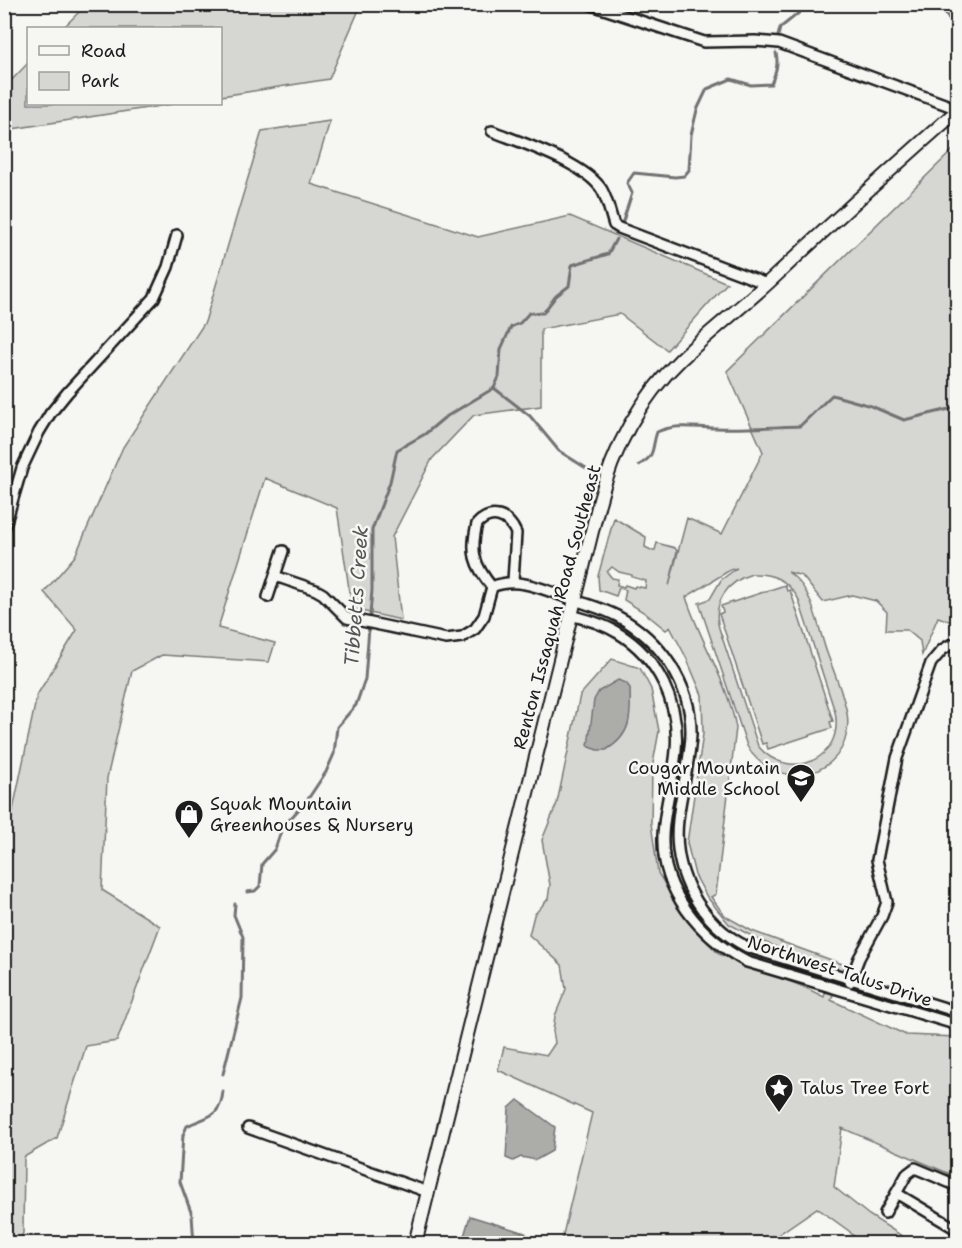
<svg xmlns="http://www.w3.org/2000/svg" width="962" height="1248" viewBox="0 0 962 1248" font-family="'Shantell Sans',sans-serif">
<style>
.green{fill:#d6d6d2;stroke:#797977;stroke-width:1.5;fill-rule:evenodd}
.water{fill:#acaca9;stroke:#727271;stroke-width:1.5}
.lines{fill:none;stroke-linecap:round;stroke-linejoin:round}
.stream{stroke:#727271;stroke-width:3}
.minor-casing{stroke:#1c1c1c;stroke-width:14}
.major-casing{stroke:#1c1c1c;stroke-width:16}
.minor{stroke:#f6f6f2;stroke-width:9}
.major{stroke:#f6f6f2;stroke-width:12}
.labels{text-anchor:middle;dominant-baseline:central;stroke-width:5;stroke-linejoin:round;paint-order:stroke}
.street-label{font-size:18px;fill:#1c1c1c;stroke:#f6f6f2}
.poi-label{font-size:18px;fill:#1c1c1c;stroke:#f6f6f2;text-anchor:start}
.water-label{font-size:20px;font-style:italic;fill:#565654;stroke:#f6f6f2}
</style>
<rect width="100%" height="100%" fill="#f6f6f2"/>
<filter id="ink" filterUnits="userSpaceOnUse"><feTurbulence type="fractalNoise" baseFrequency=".0167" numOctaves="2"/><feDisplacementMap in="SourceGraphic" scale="12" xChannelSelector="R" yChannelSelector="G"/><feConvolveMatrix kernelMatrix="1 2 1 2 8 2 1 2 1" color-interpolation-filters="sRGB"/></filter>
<g filter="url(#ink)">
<!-- green -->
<path class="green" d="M87 4H361V5L329 79 221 96 220 28H63Z
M28 63V104H173L5 130V87Z
M330 121 311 184 478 237 570 216 727 283 667 350 620 314 541 329V406L474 415 432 459 392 537 401 620 352 609 337 508 265 478 218 628 275 643 269 662 162 655 132 671 107 778 102 890 160 926 117 1041 86 1046 57 1138 24 1157 23 1233 19 1243H5V828L9 829 37 695 77 630 44 592 75 556 123 447 205 322 262 131Z
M957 146V624L938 617 922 655 920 641 907 630H886L887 612 876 601 852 595 823 602 802 576 788 572C795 577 802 584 806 592 816 610 820 633 827 653 834 672 843 693 847 713 848 719 848 726 847 732 838 783 771 789 747 746L699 603 710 599 721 580 737 568 730 570 686 597C700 641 728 682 736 728L716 894 711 897 725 916 752 931 845 965 831 1000 906 1035 957 1037V1177L842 1128 834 1187 869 1215 913 1243H860L849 1231 817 1208 766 1243H561L592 1113 498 1070 504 1047 547 1055 555 1043 553 1031 555 1016 566 989 562 965 529 935 534 915 548 899 550 885 542 840 557 803 580 695 612 659 640 668 651 689 659 731 652 769 651 823 658 873 689 923 719 954 804 987 824 997 832 969 761 941 729 924 707 897 695 875 687 843 703 734 702 695 686 657 670 627 666 630 645 613 624 600 626 590 619 588 616 596 599 590 598 576 614 518 646 537 645 547 651 550H655L657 543 675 548 677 551 669 586 687 518 722 534 763 452 727 371ZM612 567 619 572 632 575V577L646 581 645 588 635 586 634 588 625 585 624 587 617 585 618 579 612 578 607 572ZM752 574C773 573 787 580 798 598L835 712C845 760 789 783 758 746L719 628C712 602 728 581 752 574Z
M785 585 787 591 790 590 833 721 830 722 832 728 768 749 766 743 762 744 719 614 723 612 721 606Z"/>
<!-- water -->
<path class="water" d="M618 680 626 683 630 688C631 716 632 735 606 750H597L588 746 594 700 599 691Z
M518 1100 555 1127 552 1151 536 1160 521 1157 513 1161 506 1158 509 1108Z
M470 1216 525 1233 534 1243H466L464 1236Z"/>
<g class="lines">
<!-- stream -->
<path class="stream" d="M917 4 945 13 958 33
M778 36 780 28 810 4
M623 221 632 193 627 183 634 173 675 177 684 176 689 170 691 135 697 110 707 89 731 79 751 85 771 84C775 74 779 65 776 53
M494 388 530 416 559 451 586 468
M639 465C657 455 651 448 657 432 677 423 695 428 716 428 744 429 772 427 800 426L832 395 871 406 904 420 958 407
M247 892 255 891 260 886 262 864 275 849 282 828 308 799 326 772 334 754 337 727 356 705 365 679 372 590V530L390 482 397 450 425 434 444 418 494 388 499 377 501 349 511 327 520 323 529 313H543L556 296 569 286 572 265 608 254 616 239
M223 1074 242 998 243 937 234 915 235 904
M194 1244 192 1215 180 1182 183 1135 187 1126C207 1116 221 1118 223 1091"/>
<!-- minor casing -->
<g class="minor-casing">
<path id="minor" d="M589 4 704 42 755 41 779 43 958 109
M492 131C522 143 585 163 602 190 608 201 610 213 614 225L619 228 767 284
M4 529 22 468 39 432 50 414 67 393 154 298 168 267 177 235
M275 576 316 590 323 594 347 618 446 639 462 637 475 629 484 616 492 587C519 575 548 592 575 600 589 605 604 609 617 616 660 639 692 684 691 734 690 763 681 791 678 820 672 873 700 923 747 947L958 1012
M492 587C474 565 470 552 477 524 491 509 508 515 516 533L513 581
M268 597 283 551
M571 615C588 620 604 624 618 633 658 657 680 704 676 750 674 778 664 807 663 836 661 891 700 937 747 962L958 1025
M850 982 859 958 882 916 887 902 877 860 897 758 931 663 942 650 950 645H958
M248 1128 428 1192
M896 1193 958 1230
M885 1213 907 1174 915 1168 958 1186"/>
</g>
<!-- major casing -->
<g class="major-casing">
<path id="major" d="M415 1244 598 507C612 451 639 399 681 359 709 332 741 308 770 281 832 223 894 166 958 110"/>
</g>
<!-- minor -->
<use href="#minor" class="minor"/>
<!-- major -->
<use href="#major" class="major"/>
</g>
</g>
<!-- icons -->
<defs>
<g id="school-pin" transform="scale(1.5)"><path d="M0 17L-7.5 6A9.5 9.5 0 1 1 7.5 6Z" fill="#1c1c1c" stroke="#f6f6f2"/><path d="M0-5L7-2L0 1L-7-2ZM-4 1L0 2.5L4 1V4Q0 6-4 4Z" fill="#fff"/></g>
<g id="shop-pin" transform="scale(1.5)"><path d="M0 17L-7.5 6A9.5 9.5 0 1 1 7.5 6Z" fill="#1c1c1c" stroke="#f6f6f2"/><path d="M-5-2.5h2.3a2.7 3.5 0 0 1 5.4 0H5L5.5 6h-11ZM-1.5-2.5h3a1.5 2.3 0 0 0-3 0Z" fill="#fff"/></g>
<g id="sight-pin" transform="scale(1.5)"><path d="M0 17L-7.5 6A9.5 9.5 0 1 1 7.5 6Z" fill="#1c1c1c" stroke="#f6f6f2"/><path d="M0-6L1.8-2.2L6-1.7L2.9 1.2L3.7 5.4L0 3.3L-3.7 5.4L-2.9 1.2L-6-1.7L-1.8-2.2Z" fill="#fff"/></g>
</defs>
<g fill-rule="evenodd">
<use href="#school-pin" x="801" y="778"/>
<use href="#shop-pin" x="189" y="814"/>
<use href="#sight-pin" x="779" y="1088"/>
</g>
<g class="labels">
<!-- street labels -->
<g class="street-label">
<text transform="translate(557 607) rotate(-75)">Renton Issaquah Road Southeast</text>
<text transform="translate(840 971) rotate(18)">Northwest Talus Drive</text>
</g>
<!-- poi labels -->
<g class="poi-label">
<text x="780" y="768" text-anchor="end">Cougar Mountain<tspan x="780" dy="21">Middle School</tspan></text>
<text x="210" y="804">Squak Mountain<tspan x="210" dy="21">Greenhouses &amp; Nursery</tspan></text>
<text x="800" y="1088">Talus Tree Fort</text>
</g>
<!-- water labels -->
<g class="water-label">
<text transform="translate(356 596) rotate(-86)">Tibbetts Creek</text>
</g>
</g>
<!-- margin -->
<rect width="962" height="1248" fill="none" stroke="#f6f6f2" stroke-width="24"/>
<rect x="12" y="12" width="938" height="1224" fill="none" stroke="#1c1c1c" stroke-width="2" filter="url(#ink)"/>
<!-- legend -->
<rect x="27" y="27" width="195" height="78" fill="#f6f6f2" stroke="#9f9f9c" stroke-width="1.5"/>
<rect x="39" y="46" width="30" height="9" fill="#f6f6f2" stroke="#9f9f9c" stroke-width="1.5"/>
<text x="81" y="57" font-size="18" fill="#1c1c1c">Road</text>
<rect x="39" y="72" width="30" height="18" fill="#d6d6d2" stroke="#9f9f9c" stroke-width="1.5"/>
<text x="81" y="87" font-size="18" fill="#1c1c1c">Park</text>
</svg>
